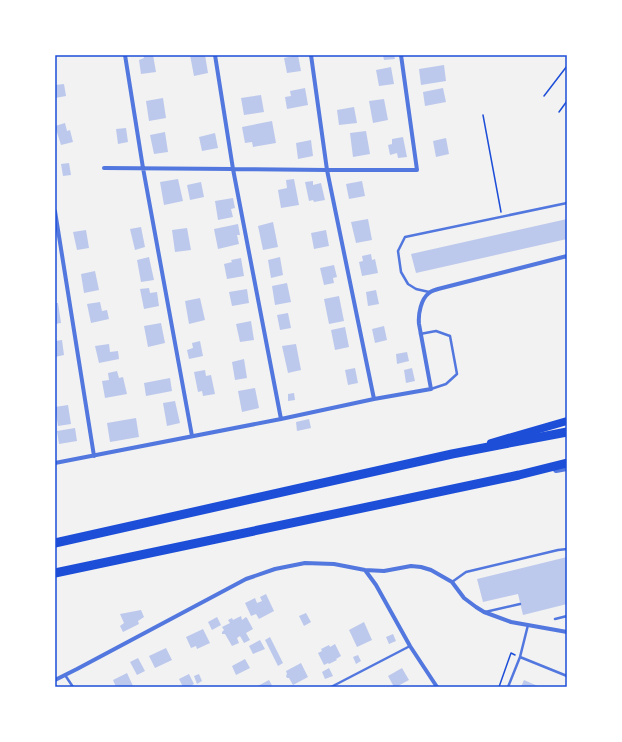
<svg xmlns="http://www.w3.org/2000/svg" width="622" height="742" viewBox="0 0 622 742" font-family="Raleway,sans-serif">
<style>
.building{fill:#bdc9ec}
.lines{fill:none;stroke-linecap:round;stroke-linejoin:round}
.path{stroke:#1d4ed8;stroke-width:1.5}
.service{stroke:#5277de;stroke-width:2.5}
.minor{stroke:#5277de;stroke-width:4}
.tertiary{stroke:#5277de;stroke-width:6}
.trunk{stroke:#1d4ed8;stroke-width:8}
.motorway{stroke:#1d4ed8;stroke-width:9}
.neatline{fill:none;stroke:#1d4ed8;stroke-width:1.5}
</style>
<rect width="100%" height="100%" fill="#f2f2f2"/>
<path class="building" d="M143 55H153L156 72 141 74 139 60 144 58Z
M190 55H205L208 73 194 76Z
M298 55 301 71 287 73 284 58Z
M383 55H394L395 59 384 60Z
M444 65 446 81 421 85 419 69Z
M391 67 394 84 379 86 376 70Z
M64 84 66 96 55 98V85Z
M305 88 308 105 287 109 285 97 291 96 290 91Z
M443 88 446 102 425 106 423 92Z
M261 95 264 112 244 115 241 98Z
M163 98 166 118 149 121 146 101Z
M384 99 388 120 373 123 369 101Z
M354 107 357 123 339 125 337 110Z
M272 121 276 143 253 147 252 142 245 143 242 127Z
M65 123 67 131 70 130 73 142 61 145 55 126Z
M126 128 128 142 118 144 116 129Z
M366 131 370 154 353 157 350 133Z
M165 132 168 152 154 154 150 135Z
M215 133 218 148 202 151 199 137Z
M403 137 407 157 398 158 397 153 390 155 388 145 392 144V139Z
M446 138 449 154 436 157 433 141Z
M311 140 313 156 298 159 296 143Z
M69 163 71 175 63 176 61 164Z
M178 179 183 201 164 205 160 182Z
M294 179 299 205 281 208 278 190 287 188 286 180Z
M313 181V185L321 183 325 200 314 202 313 200 309 201 305 182Z
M362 181 365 196 349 199 346 184Z
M201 182 204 197 190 200 187 185Z
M233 198 235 208 231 209 233 217 218 220 215 201Z
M368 219 372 240 356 243 351 222Z
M567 219V239L416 273 411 254Z
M273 222 278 247 263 250 258 226Z
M238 224 240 235H237L239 244 218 249 214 229Z
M141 227 145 247 135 250 130 229Z
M187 228 191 250 175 252 172 230Z
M86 230 89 248 77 250 73 232Z
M326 230 329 246 314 249 311 233Z
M371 254 372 260 375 259 378 273 362 276 359 262 363 261 362 256Z
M149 257 154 280 141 282 137 260Z
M280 257 283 275 271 278 268 260Z
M241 258 244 276 227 279 224 264 232 262 231 260Z
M334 265 337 277 333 278 334 283 324 285 320 268Z
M95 271 99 290 84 293 81 274Z
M287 283 291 302 275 305 272 286Z
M149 288 150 293 157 292 159 306 144 309 140 289Z
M247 289 249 303 232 306 229 292Z
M376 290 379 304 368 306 366 292Z
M339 296 344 321 329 324 324 299Z
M200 298 205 320 189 324 185 301Z
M100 302 102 311 107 310 109 319 91 323 87 304Z
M55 303H58L61 323 55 324Z
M288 313 291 328 280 330 277 315Z
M251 321 254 340 240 342 236 324Z
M161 323 165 343 148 347 144 326Z
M384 326 387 340 375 343 372 329Z
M345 327 349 347 335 350 331 330Z
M62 340 64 355 55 357V341Z
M200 341 203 356 189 359 187 350 193 348 192 343Z
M109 344 110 352 118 351 119 359 99 363 95 346Z
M296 344 301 370 288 373 282 346Z
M407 352 409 361 397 364 396 354Z
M244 359 247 378 235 380 232 362Z
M355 368 358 383 348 385 345 370Z
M412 368 415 381 406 383 404 370Z
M205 370 206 376 211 375 215 394 203 396 202 391 198 392 194 372Z
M117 371 119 378 123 377 127 394 105 398 102 381 109 380 108 373Z
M170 378 172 391 146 396 144 383Z
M255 388 259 408 242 412 238 391Z
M294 393 295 400 288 401V394Z
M175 401 180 423 167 426 163 403Z
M68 405 71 424 58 426 55 407Z
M136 418 139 437 110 442 107 423Z
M309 419 311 428 297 431 296 422Z
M75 428 77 441 59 444 57 431Z
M567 557V604L523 615 518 594 483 602 477 579Z
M266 594 274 611 259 619 256 614 251 616 245 603 255 598 257 603 262 601 260 597Z
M141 610 144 617 138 621 139 624 123 632 120 626 124 623 120 614Z
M306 613 311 622 304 626 299 616Z
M241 616 242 620 246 617 247 618 253 629 246 633 250 640 244 643 240 636 237 638 239 643 232 646 225 634H222V632L224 630 222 627 230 623 228 620 232 618 233 620Z
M217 617 221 625 212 630 208 622Z
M364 622 372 640 357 647 349 630Z
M203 629 210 643 197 649 196 646 191 648 186 637Z
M393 634 396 641 389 644 386 637Z
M270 637 283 663 278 666 265 640Z
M260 640 265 649 253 654 249 646Z
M335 644 341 656 336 659 337 660 329 664 328 663 324 665 318 653 322 651 321 649 329 645 330 647Z
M166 648 172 660 155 668 149 656Z
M358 655 361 661 356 664 353 657Z
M138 658 145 671 137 675 130 662Z
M245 659 250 668 236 675 232 666Z
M301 663 308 677 293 685 289 678H287L286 676 287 674 286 671Z
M329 668 333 676 325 679 322 672Z
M402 668 409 680 396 687H394L388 676Z
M127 673 133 686 130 687H116L113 680Z
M189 674 194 684 188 687H183L179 679Z
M199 674 202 681 197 684 194 676Z
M269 680 273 687H256Z
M524 680 540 687H521Z"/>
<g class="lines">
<path class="path" d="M544 96 567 66
M559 112 567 101
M483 115 501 212
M499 687 511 653 515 655"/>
<path class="service" d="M429 292 416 289 408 284 401 272 398 251 405 237 567 203
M420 334 436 331 450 336 457 374 446 384 431 389
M452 582 466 572 558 550 567 549
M485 612 520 604
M555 619 567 616
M520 657 528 625
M65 675 73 687
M331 687 410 646
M508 687 520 657 567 676"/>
<path class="minor" d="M125 55 143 168 192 436
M215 55 233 169 281 419
M311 55 327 170 374 399
M104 168 233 169 327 170H417L401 55
M55 211 94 456
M55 463 281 419 374 399 431 389 419 324C418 314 421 299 429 293 431 291 435 290 438 289L567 256
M365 570 376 585 410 646 437 687
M55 680 77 669 246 579 275 569 305 563 334 564 365 570 384 571 411 566 421 567 431 570 452 582 464 598 476 607 484 612 511 622 567 632"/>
<path class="tertiary" d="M556 470 567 468"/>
<path class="trunk" d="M491 443 567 421"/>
<path class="motorway" d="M55 543 452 454 567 432
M55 573 519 475 567 463"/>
</g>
<rect width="622" height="742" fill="none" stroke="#ffffff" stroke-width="112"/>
<rect x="56" y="56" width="510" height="630" class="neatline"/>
</svg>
